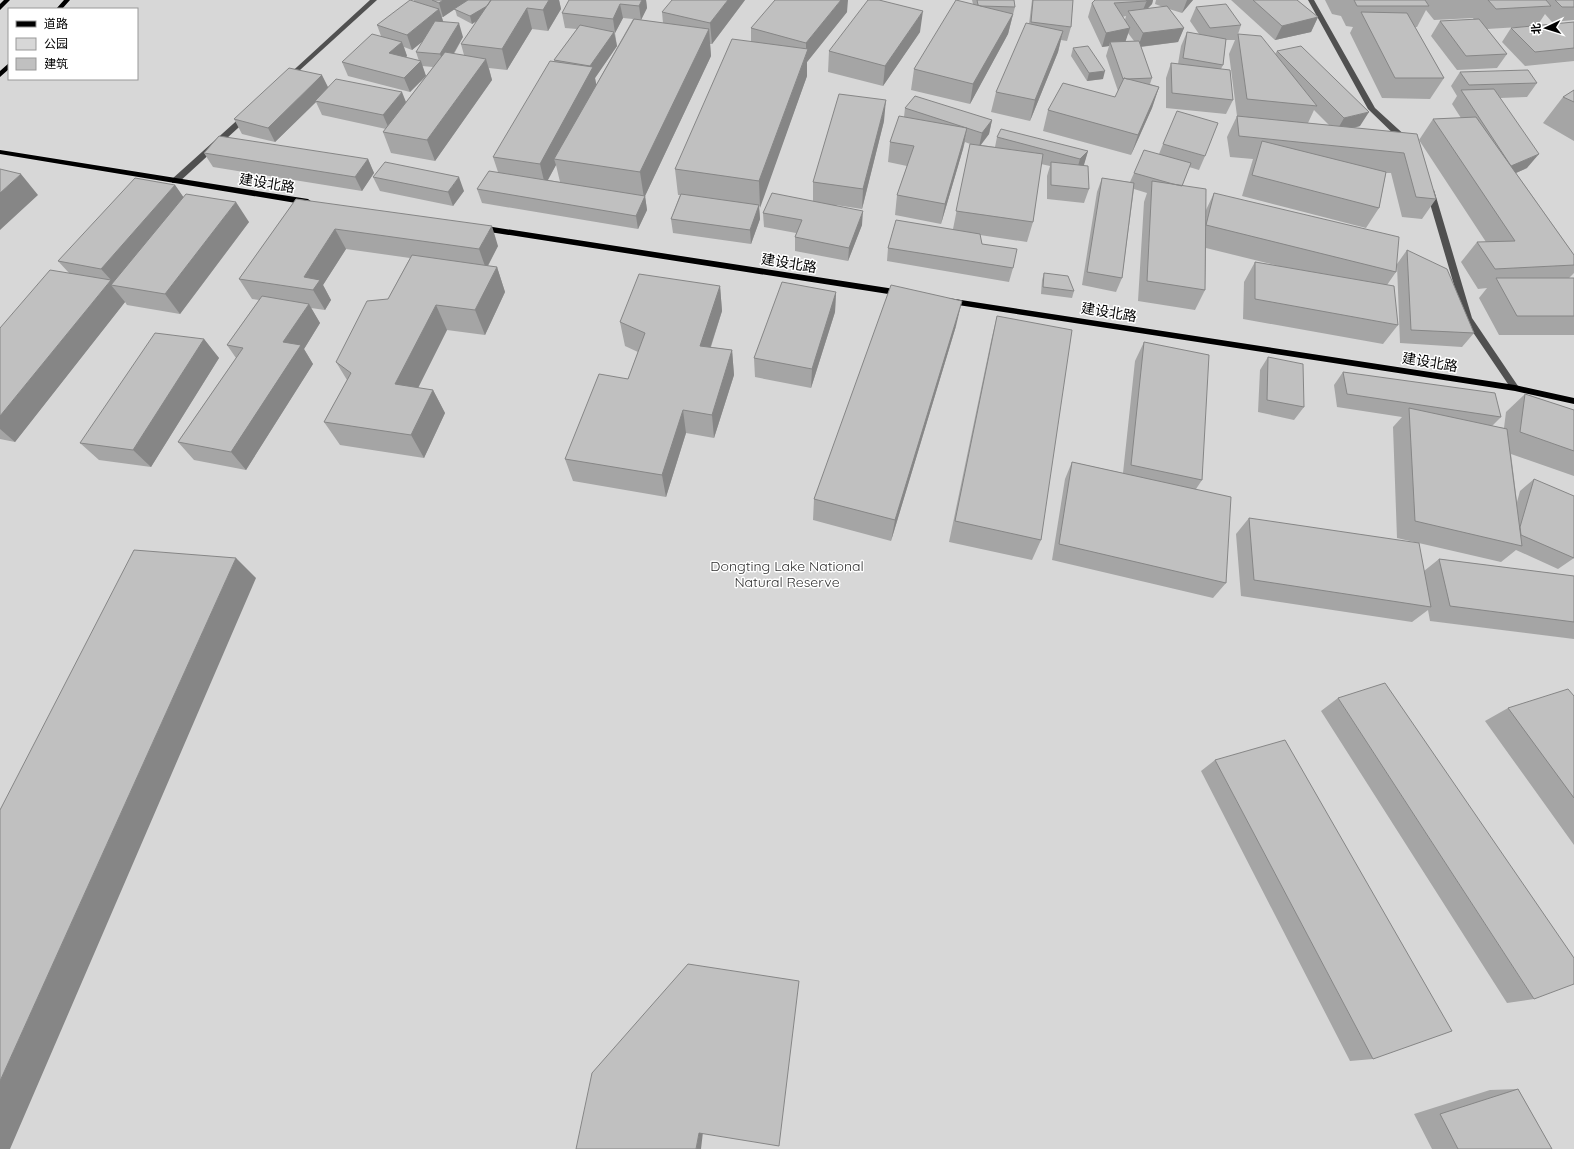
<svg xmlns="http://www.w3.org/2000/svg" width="1574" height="1149" viewBox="0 0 1574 1149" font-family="Quicksand,'Noto Sans SC',sans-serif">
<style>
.green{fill:#d7d7d7;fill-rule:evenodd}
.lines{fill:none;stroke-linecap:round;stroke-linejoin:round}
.major-casing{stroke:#dbdbdb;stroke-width:2}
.minor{fill:#505050;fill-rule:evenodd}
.major{fill:#000;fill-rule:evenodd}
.wall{fill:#a5a5a5;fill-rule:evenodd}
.shaded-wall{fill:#868686}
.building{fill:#c0c0c0;stroke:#868686}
.labels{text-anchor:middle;stroke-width:3;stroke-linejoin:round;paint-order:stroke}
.street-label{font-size:14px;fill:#000;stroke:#fff}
.park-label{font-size:14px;fill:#2e2e2e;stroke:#fff}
</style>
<rect width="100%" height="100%" fill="#fff"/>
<path class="green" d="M0 0H1574V1149H0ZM9 9H137V79H9Z"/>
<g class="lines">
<defs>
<path id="major" d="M4 0H10L0 10V4Z
M64 0H70L62 9H56Z
M9 63V69L0 77V71Z
M0 150 308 199 312 202 308 205 0 154Z
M480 225 901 290 905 293 901 296 477 230 476 228Z
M948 298 1515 385 1574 398V404L1515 391 945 303 944 301 945 299Z"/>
</defs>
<use href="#major" class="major-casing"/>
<path class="minor" d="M370 0H377L289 80H285V78Z
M1308 0H1314L1375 108 1409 139V143H1403L1368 109Z
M243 115H249L250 117 178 183H172V179Z
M1427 188H1430L1434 190 1472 318 1518 386 1519 388 1518 390H1512L1464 319 1426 190Z"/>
<use href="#major" class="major"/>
</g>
<path class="wall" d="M414 0H559L561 9 548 31 532 29 507 70 489 68 492 80 435 161 391 153 383 132 386 129 322 115 316 102 275 142 242 134 234 119 328 88 406 102 433 67 422 66 426 76 410 92 348 76 342 62 381 36 377 25 414 1ZM455 9 457 16 472 24 477 21 461 44 464 55 454 54 463 37 443 22 442 17H443ZM423 41 416 52 419 61 405 58 407 56 404 47 412 50Z
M646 0 647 8 641 20 663 23 662 12 745 0 712 44H710L711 56 645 196 647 210 638 229 482 203 477 189 498 172 493 157 555 62 554 60 577 29 565 28 562 13ZM623 18 633 19 596 85 595 78 617 46 615 33ZM556 165 560 182 548 180Z
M972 0H1014L1015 7 1008 34 970 104 911 90 914 69 973 4Z
M1032 0H1073L1071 27 1067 41 1061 40 1058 52 1030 121 991 112 996 92 1029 24Z
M1153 0 1152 4 1147 9 1163 7 1155 4 1156 0H1193L1182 13 1169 9 1184 28 1178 42 1141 47 1152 78 1150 84 1159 87 1152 108 1131 155 1043 131 1048 110 1115 97 1118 91 1106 56 1109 46 1102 47 1088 17 1092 3ZM1126 16 1125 20 1122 17ZM1128 33 1134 41H1125Z
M1231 0H1297L1318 17 1311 32 1275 40Z
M1325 0H1574V20L1552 22 1545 14 1537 26 1574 22V61L1525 66 1502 42 1511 28 1519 27 1487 29 1507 54 1497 68 1457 70 1431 36 1440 21 1474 20 1473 18 1434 20 1426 10 1417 27H1415L1444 78 1430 99 1382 98 1350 33 1353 27 1346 26 1341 16 1332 14Z
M1196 7 1241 25 1238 34 1275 54 1277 51 1360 126 1354 128 1417 134 1436 199 1422 219 1402 217 1391 173H1386L1379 208 1366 228 1242 196 1253 159 1230 157 1227 137 1237 116 1229 54 1235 40H1226L1223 65 1221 69 1233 100 1226 114 1166 108V78L1171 63 1178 64 1181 46 1187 32 1199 34 1190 21ZM1314 110 1329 125 1308 123Z
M847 12 807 62V76L759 208 760 219 751 244 673 233 671 219 680 195H678L675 169 751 42V28Z
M920 32 883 86 828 72 829 51Z
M1073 48 1103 79 1087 81 1071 56Z
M1460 72 1537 83 1527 97 1500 98 1527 168 1516 173 1574 255V273L1569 278H1574V335H1499L1479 298 1487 288 1478 289 1461 262 1477 242H1486L1419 140 1433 119 1461 118 1452 104 1457 96 1451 86Z
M1574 90V141L1543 123 1563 97Z
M905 108 992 120 989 134 981 145 995 147 997 137 1088 151 1083 166 1089 189 1084 203 1047 199V176L1050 166 1041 164 1033 222 1027 242 980 235 982 244 1013 268 1009 282 887 261 888 248 953 229 970 144 965 142 963 149 941 224 895 215 897 195 907 166 888 162 890 142 904 117Z
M884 121 862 209 836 205 862 225 848 261 795 251V237L796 233 764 227 763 213 813 201V182Z
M1163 144 1205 156 1199 170 1189 167 1182 186 1206 210 1214 193 1397 264 1407 250 1474 333 1462 347 1400 343 1397 265 1396 272 1387 285 1398 325 1383 344 1243 319 1244 282 1255 262 1279 266 1206 248 1205 290 1195 310 1138 301 1144 202 1147 193 1134 189 1122 278 1116 292 1082 285 1097 192 1102 178 1130 182 1134 173 1159 154Z
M204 153 368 159 374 173 362 191 213 167Z
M373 177 464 191 453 206 380 191Z
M175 185 183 197 249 222 180 314 127 305 125 302 15 442 0 439V328L69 273 58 261Z
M296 199 498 246 488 266 497 267 505 292 485 335 447 330 418 388 433 390 445 413 424 458 340 445 324 422 347 380 336 362 388 299 410 258 346 249 323 285 331 300 325 310 311 308 320 323 304 349 313 364 246 470 194 460 178 442 236 358 227 345 259 300 252 299 239 279Z
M1044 273 1074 291 1072 298 1041 294 1042 280Z
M720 286 722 311 711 347 732 350 734 375 714 438 686 433 666 497 573 481 565 459 628 379 638 352 625 346 620 322Z
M836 292 835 312 811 388 755 377 754 358Z
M997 316 1041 540 1032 560 949 542 991 341Z
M956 326 891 541 813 520 814 499Z
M204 339 219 358 151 467 99 460 80 443Z
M1144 342 1202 480 1196 489 1226 583 1213 598 1052 560 1065 479 1072 462 1123 473 1135 361Z
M1268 357 1304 407 1294 420 1258 412 1260 370Z
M1343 372 1501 417 1492 426 1504 428 1506 412 1525 394 1574 410V476L1511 454 1517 502 1520 491 1534 479 1574 558 1558 569 1516 550 1501 562 1397 538 1393 427 1402 417 1337 407 1334 385Z
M1249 518 1424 571 1439 559 1574 576V639L1430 621 1428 610 1412 622 1241 596 1236 534Z
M1574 696V845L1485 721 1508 708Z
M1338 698 1534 999 1507 1003 1321 711Z
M1215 760 1373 1059 1350 1061 1201 771Z
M1518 1089 1552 1149H1432L1414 1114 1490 1090Z"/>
<path class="shaded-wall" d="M443 0H468L443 17 439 3Z
M496 0 501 5 472 24 470 16Z
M549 0H559L561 9 548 31 543 10Z
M642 0H646L647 8 641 20 639 6Z
M728 0H745L712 44 710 23Z
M841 0H848L847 12 807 62V76L760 208 759 181 806 55V43Z
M1147 0H1153L1152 4 1141 15Z
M1187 0H1193L1182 13Z
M620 4 623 18 615 33 613 19Z
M527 8 532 29 507 70 502 49Z
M439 9 444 24 412 50 407 35Z
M923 11 920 32 883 86 885 66Z
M1013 14 1008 34 970 104 973 84Z
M1318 17 1311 32 1275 40 1282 26Z
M459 23 463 37 445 68 440 54Z
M1130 28 1125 43 1110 42 1109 46 1102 47 1106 33Z
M1184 28 1178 42 1138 47 1143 33Z
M709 29 711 56 645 196 647 210 638 229 636 216 644 198 640 172Z
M1063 31 1058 52 1030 121 1035 100Z
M614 32 617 46 595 78 597 88 554 159 556 165 545 185 540 164 590 66Z
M402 42 407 56 395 68 389 53Z
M486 59 492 80 435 161 427 140Z
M421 61 426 76 410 92 404 78Z
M1105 71 1103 79 1087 81 1089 73Z
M322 75 329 89 315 101 316 102 275 142 268 128Z
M1159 87 1152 108 1131 155 1138 135Z
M402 92 408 107 389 129 383 115Z
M886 100 884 121 862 209 863 189Z
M1369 112 1360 126 1336 132 1344 118Z
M992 120 989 134 979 147 982 133Z
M967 128 963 149 941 224 945 204Z
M1088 151 1084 165 1076 173 1080 159Z
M1539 154 1527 168 1500 180 1511 166Z
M368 159 374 173 362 191 355 177Z
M21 174 38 195 0 230V193Z
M459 177 464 191 453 206 448 192Z
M175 185 189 205 111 285 125 302 15 442 0 429V416L111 280 101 269Z
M236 202 249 222 180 314 165 294Z
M759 205 760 219 751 244 750 230Z
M863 211 862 225 848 261 849 248Z
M492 226 498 246 486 269 479 249Z
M335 229 346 249 323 285 331 300 325 310 313 290 304 277Z
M497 267 505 292 485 335 475 310Z
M720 286 722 311 703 370 700 346Z
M836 292 835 312 811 388 812 369Z
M962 301 956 326 891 541 895 520Z
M309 304 320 323 304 349 313 364 246 470 231 452 283 342Z
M436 305 447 330 408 408 395 384Z
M204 339 219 358 151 467 133 450Z
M732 350 734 375 714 438 712 415Z
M433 390 445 413 424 458 411 435Z
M683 410 686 433 666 497 662 475Z
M236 558 256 578 10 1149H0V1081Z
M703 1132 701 1149H696L699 1133Z"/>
<path class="building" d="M410 0 439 9 407 35 377 25Z
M432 0H443L439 3Z
M468 0H491L487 6 470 16 454 9Z
M491 0H549L543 10 527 8 502 49 461 44Z
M569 0H642L639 6 620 4 613 19 562 13Z
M672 0H728L710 23 662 12Z
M775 0H841L806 43 751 28Z
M868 0H879L923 11 885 66 829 51Z
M956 0 1013 14 973 84 914 69Z
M977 0H1014L1015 7 981 6 978 5Z
M1033 0H1073L1071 27 1031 22Z
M1095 0H1147L1146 1 1114 3 1130 28 1106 33 1092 3Z
M1253 0H1297L1318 17 1282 26Z
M1354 0H1425L1429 6H1357Z
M1488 0H1546L1551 6 1496 9Z
M1555 0H1574V7H1562Z
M1226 4 1241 25 1210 28 1196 7Z
M1167 6 1184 28 1143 33 1128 11Z
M1361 12 1407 13 1444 78H1395Z
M634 19 709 29 640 172 554 159Z
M1479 19 1507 54 1466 56 1440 21Z
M435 21 459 23 440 54 416 52Z
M1574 22V48L1535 52 1511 28Z
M1026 23 1063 31 1035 100 996 92Z
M580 25 614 32 590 66 554 60Z
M1187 32 1226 39 1223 65 1183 58Z
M372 34 402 42 389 53 421 61 404 78 342 62Z
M1238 34 1261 36 1317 106 1247 99Z
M732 39 808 49 759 181 675 169Z
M1139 41 1152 78 1127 79 1124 78 1123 79 1110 42Z
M1088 46 1105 71 1089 73 1073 48Z
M1301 46 1369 112 1344 118 1277 51Z
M445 52 486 59 427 140 383 132Z
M550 61 593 67 540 164 493 157Z
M1171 63 1230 70 1233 100 1172 93Z
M289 68 322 75 268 128 234 119Z
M1528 70 1537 83 1469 85 1460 72Z
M1124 78 1159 87 1138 135 1048 110 1063 83 1115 97Z
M336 79 402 92 383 115 315 101Z
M1494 89 1539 154 1511 166 1461 90Z
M1574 90V102L1563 97Z
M839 94 886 100 863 189 813 182Z
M915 96 992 120 982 133 905 108Z
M1177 111 1218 123 1205 156 1163 144Z
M899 116 967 128 945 204 897 195 914 146 890 142Z
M1237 116 1417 134 1436 199 1416 197 1404 153 1239 136Z
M1476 117 1574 255V265L1495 269 1477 242 1515 241 1433 119Z
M1001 129 1088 151 1080 159 997 137Z
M219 136 368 159 355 177 204 153Z
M1262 141 1386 172 1379 208 1252 175Z
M970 144 1043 154 1033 222 956 211Z
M1144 150 1191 163 1182 186 1173 184 1134 173Z
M385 162 459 177 448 192 373 177Z
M1051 162 1088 166 1089 189 1051 185Z
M0 169 21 174 0 193Z
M489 171 645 196 636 216 477 189Z
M135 178 175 185 101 269 58 261Z
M1102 178 1134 183 1122 278 1087 272Z
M1152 181 1206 189 1205 290 1147 281Z
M772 193 863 211 849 248 795 237 802 220 763 213Z
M1214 193 1399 237 1396 272 1206 225Z
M186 194 236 202 165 294 111 285Z
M681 194 759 205 750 230 671 219Z
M296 199 492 226 479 249 335 229 304 277 320 280 313 290 239 279Z
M896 220 980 234 982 244 1017 249 1013 268 888 248Z
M1407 250 1447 269 1474 333 1411 330Z
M412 255 497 267 475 310 436 305 395 384 433 390 411 435 324 422 351 373 336 362 367 301 388 299Z
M1255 262 1394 286 1398 325 1255 299Z
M50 270 111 280 0 416V328Z
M1044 273 1068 276 1074 291 1043 287Z
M639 274 720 286 700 346 732 350 712 415 683 410 662 475 565 459 599 374 628 379 645 333 620 322Z
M1496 278H1574V316H1517Z
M782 282 836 292 812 369 754 358Z
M891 285 962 301 895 520 814 499Z
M262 296 309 304 283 342 301 345 231 452 178 442 243 348 227 345Z
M997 316 1072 330 1041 540 955 521Z
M155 333 204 339 133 450 80 443Z
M1144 342 1209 355 1202 480 1131 465Z
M1268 357 1303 364 1304 407 1267 400Z
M1343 372 1495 393 1501 417 1347 394Z
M1525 394 1574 410V451L1520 432Z
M1409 408 1507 429 1522 546 1415 521Z
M1072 462 1231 497 1226 583 1059 544Z
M1534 479 1574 496V558L1521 535 1520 527Z
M1249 518 1419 543 1431 607 1254 580Z
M134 550 236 558 0 1081V810Z
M1439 559 1574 576V622L1450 606Z
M1385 683 1574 958V984L1534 999 1338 698Z
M1568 689 1574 696V798L1508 708Z
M1285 740 1452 1031 1373 1059 1215 760Z
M688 964 799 981 779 1146 699 1133 696 1149H576L592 1073Z
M1518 1089 1552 1149H1458L1440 1114Z"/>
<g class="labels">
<g class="street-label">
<text transform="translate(267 183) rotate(9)" y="5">建设北路</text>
<text transform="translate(789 263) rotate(9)" y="5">建设北路</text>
<text transform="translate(1109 312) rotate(9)" y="5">建设北路</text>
<text transform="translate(1430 362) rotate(9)" y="5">建设北路</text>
</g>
<g class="park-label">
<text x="787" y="571">Dongting Lake National<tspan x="787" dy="16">Natural Reserve</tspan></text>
</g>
</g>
<rect x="8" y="8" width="130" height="72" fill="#ffffff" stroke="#999999"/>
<rect x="16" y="21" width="20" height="6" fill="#000000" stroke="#999999"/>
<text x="44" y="28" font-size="12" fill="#000000">道路</text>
<rect x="16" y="38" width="20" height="12" fill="#d7d7d7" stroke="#999999"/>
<text x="44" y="48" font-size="12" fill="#000000">公园</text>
<rect x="16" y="58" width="20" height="12" fill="#c0c0c0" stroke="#999999"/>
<text x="44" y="68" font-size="12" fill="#000000">建筑</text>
<g transform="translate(1546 28) rotate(266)" stroke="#ffffff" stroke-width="3" paint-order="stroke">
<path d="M0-3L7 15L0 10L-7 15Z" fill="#000000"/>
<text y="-6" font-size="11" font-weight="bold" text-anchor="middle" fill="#000000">北</text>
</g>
</svg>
